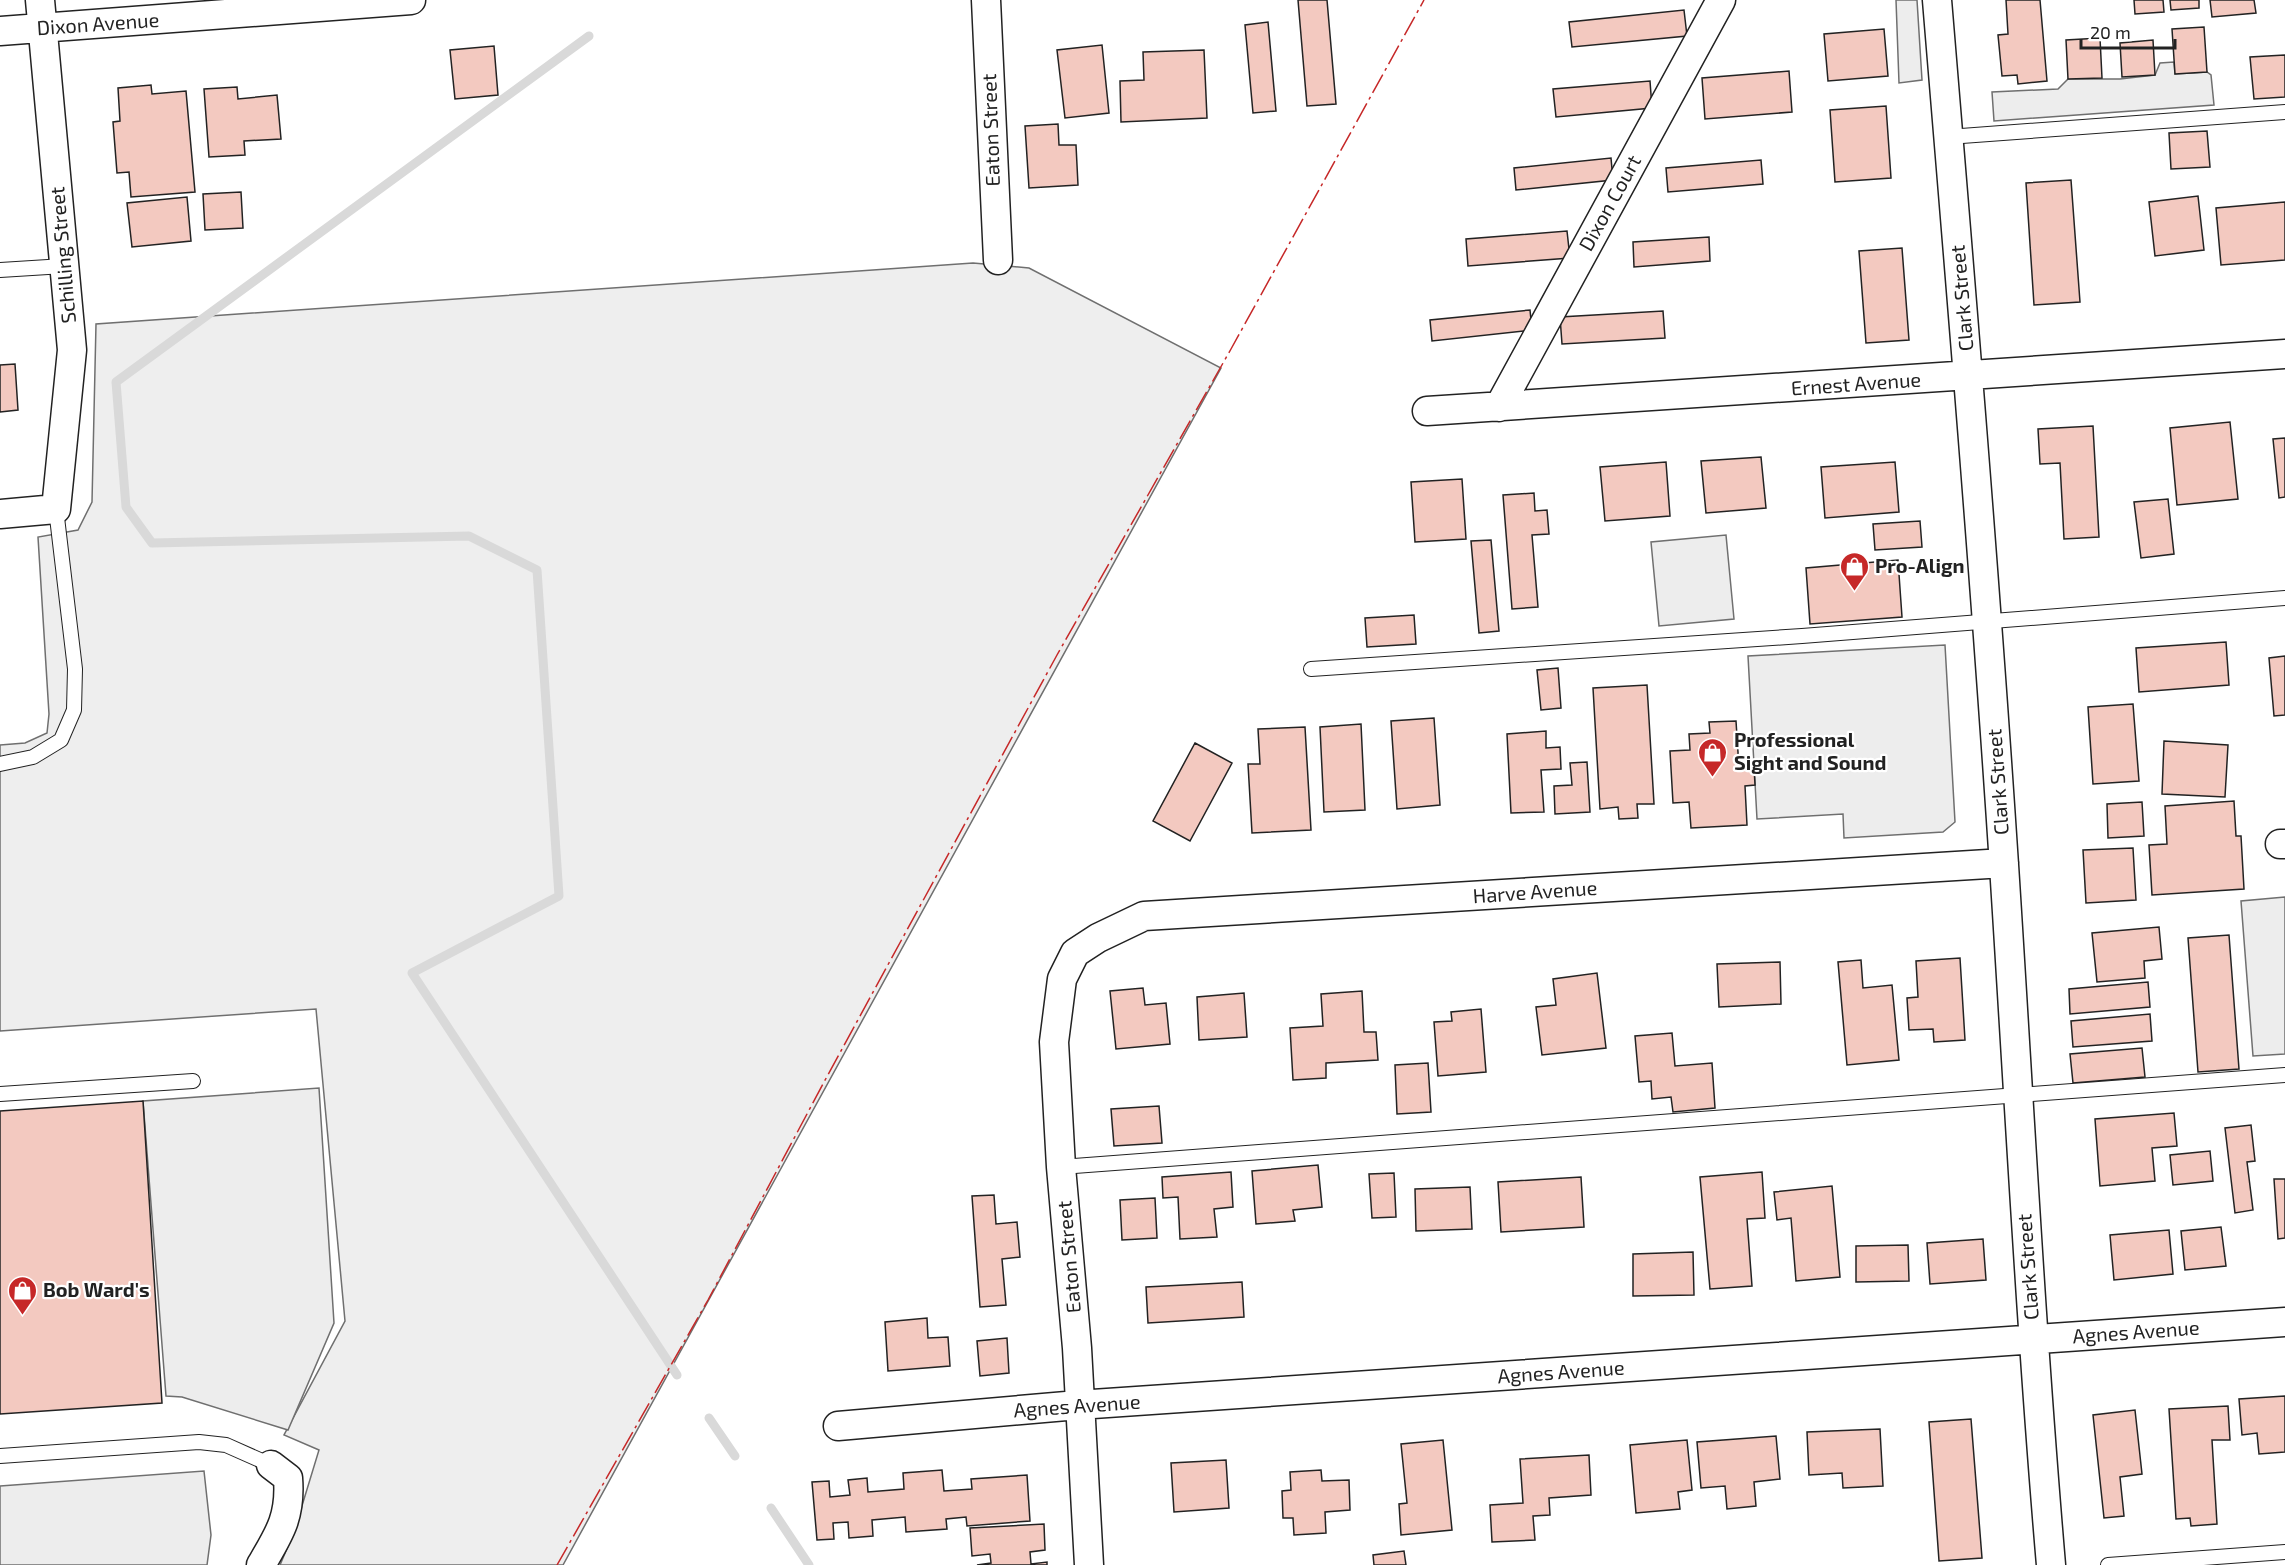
<svg xmlns="http://www.w3.org/2000/svg" width="2285" height="1565" viewBox="0 0 2285 1565" font-family="'Exo 2',sans-serif">
<style>
.green{fill:#eee;stroke:#6f6f6f;stroke-width:1.5}
.parking{fill:#ededed;stroke:#6f6f6f;stroke-width:1.5}
.lines{fill:none;stroke-linecap:round;stroke-linejoin:round}
.stream{stroke:#d9d9d9;stroke-width:9}
.building{fill:#f3c9c0;stroke:#222;stroke-width:1.5}
.lane-casing{stroke:#222;stroke-width:16}
.street-casing{stroke:#222;stroke-width:31}
.lane{stroke:#fff;stroke-width:14}
.street{stroke:#fff;stroke-width:28}
.power{stroke:#c62828;stroke-width:1.5;stroke-dasharray:21 4.5 3 4.5;stroke-linecap:butt}
.labels{text-anchor:middle;stroke-width:4.5;stroke-linejoin:round;paint-order:stroke}
.street-label{font-size:20px;fill:#222;stroke:#fff}
.poi-label{font-size:20px;font-weight:bold;fill:#222;stroke:#fff;text-anchor:start}
</style>
<rect width="100%" height="100%" fill="#fff"/>
<path class="green" d="M973 263 1029 268 1221 368 563 1565H280L294 1532 319 1450 284 1435 345 1321 316 1009 0 1031V745L25 743 47 733 49 714 38 537 78 530 92 502 96 324Z"/>
<path class="parking" d="M1896 0H1917L1922 80 1899 83Z
M2174 62 2175 74 2207 72 2211 75 2214 105 1994 121 1992 92 2058 89 2068 79H2120L2155 75 2160 63Z
M1726 535 1734 619 1659 626 1651 542Z
M1945 645 1955 822 1943 832 1844 838 1843 814 1757 819 1748 656Z
M2285 897V1054L2253 1056 2241 901Z
M319 1088 334 1323 288 1430 182 1397 166 1396 143 1101Z
M204 1471 211 1535 207 1565H0V1486Z"/>
<g class="lines">
<path class="stream" d="M589 36 116 382 126 507 152 543 469 536 537 570 559 896 412 973 677 1375
M709 1418 735 1456
M771 1508 809 1565"/>
</g>
<path class="building" d="M1298 0H1327L1336 104 1307 106Z
M2006 0H2040L2047 81 2018 84 2017 75 2002 76 1998 35 2008 34Z
M2134 0H2163L2164 12 2135 14Z
M2170 0H2199V8L2171 10Z
M2210 0H2254L2256 13 2212 17Z
M1684 10 1687 36 1572 47 1569 22Z
M1268 22 1276 111 1253 113 1245 25Z
M2204 27 2207 72 2175 74 2172 29Z
M1884 29 1888 76 1828 81 1824 34Z
M2100 38 2102 78 2068 79 2066 40Z
M2153 40 2155 75 2122 77 2120 43Z
M1102 45 1109 113 1065 118 1057 50Z
M494 46 498 95 455 99 450 50Z
M1204 50 1207 118 1121 122 1120 81 1144 80 1143 52Z
M2285 55V97L2254 99 2250 57Z
M1789 71 1792 112 1705 119 1702 78Z
M1650 81 1652 108 1556 117 1553 89Z
M151 85 152 94 186 91 195 192 131 197 129 172 117 173 113 122 120 121 118 88Z
M237 87 238 99 277 95 281 139 244 141 245 155 209 157 204 89Z
M1886 106 1891 178 1835 182 1830 110Z
M1058 124 1059 145H1076L1078 185 1029 188 1025 126Z
M2207 131 2210 167 2171 169 2169 133Z
M1611 158 1613 180 1516 190 1514 168Z
M1761 160 1763 184 1668 192 1666 168Z
M2071 180 2080 302 2034 305 2026 183Z
M241 192 243 228 205 230 203 194Z
M2198 196 2204 250 2155 256 2149 202Z
M187 197 191 241 132 247 127 203Z
M2285 202V260L2221 265 2216 208Z
M1567 231 1570 258 1468 266 1466 239Z
M1709 237 1710 261 1634 267 1633 242Z
M1902 248 1909 340 1866 343 1859 251Z
M1530 310 1532 330 1432 341 1430 320Z
M1663 311 1665 338 1562 344 1560 317Z
M15 364 18 410 0 412V365Z
M2230 422 2238 499 2177 505 2170 428Z
M2093 426 2099 537 2064 539 2060 463 2040 464 2038 429Z
M2285 438V497L2279 498 2273 439Z
M1761 457 1766 508 1706 513 1701 461Z
M1666 462 1670 516 1605 521 1600 467Z
M1895 462 1899 512 1825 518 1821 467Z
M1462 479 1466 539 1415 542 1411 482Z
M1534 493 1535 511 1547 510 1549 534 1532 535 1538 607 1512 609 1503 495Z
M2168 499 2174 554 2141 558 2134 502Z
M1920 521 1922 547 1875 550 1873 524Z
M1491 540 1499 631 1479 633 1471 541Z
M1898 560 1902 617 1810 624 1806 568Z
M1414 615 1416 644 1367 647 1365 618Z
M2226 642 2229 685 2139 692 2136 648Z
M2285 656V715L2274 716 2269 658Z
M1558 668 1561 708 1541 710 1537 670Z
M1647 685 1654 804H1637L1638 818 1619 819 1618 807 1600 809 1593 688Z
M2133 704 2139 781 2093 784 2088 707Z
M1434 718 1440 805 1397 809 1391 721Z
M1736 721 1739 768 1754 767 1755 785 1745 786 1747 825 1691 828 1689 802 1673 803 1670 751 1690 750 1689 734 1710 733 1709 722Z
M1361 724 1365 810 1324 812 1320 727Z
M1305 727 1311 830 1252 833 1248 764H1260L1258 729Z
M1546 731V748L1560 747 1561 769 1541 770 1544 812 1511 813 1507 734Z
M2164 741 2228 745 2225 797 2162 794Z
M1195 743 1232 763 1190 841 1153 821Z
M1587 762 1590 812 1555 814 1554 786 1572 785 1570 763Z
M2234 801 2236 836H2241L2244 889 2152 895 2149 845 2167 844 2165 806Z
M2142 802 2144 836 2108 838 2107 804Z
M2133 848 2136 900 2086 903 2083 850Z
M2159 927 2162 959 2144 961 2145 978 2097 982 2092 933Z
M2229 935 2239 1069 2198 1072 2188 938Z
M1960 958 1965 1040 1934 1042 1933 1029 1909 1030 1907 998 1918 997 1916 961Z
M1861 960 1863 988 1892 985 1899 1060 1847 1065 1838 962Z
M1780 962 1781 1004 1719 1007 1717 964Z
M1597 973 1606 1048 1542 1055 1536 1007 1556 1005 1553 979Z
M2148 982 2150 1007 2070 1014 2069 989Z
M1143 988 1145 1005 1166 1003 1170 1044 1116 1049 1110 991Z
M1362 991 1364 1032H1376L1378 1060 1326 1063V1078L1293 1080 1290 1028 1323 1026 1321 994Z
M1244 993 1247 1037 1199 1040 1197 997Z
M1481 1009 1486 1072 1438 1076 1434 1022 1452 1021 1451 1012Z
M2150 1014 2152 1041 2073 1047 2071 1021Z
M1672 1033 1675 1066 1712 1063 1715 1108 1673 1112 1671 1097 1652 1099 1651 1081 1639 1082 1635 1036Z
M2142 1048 2145 1077 2073 1083 2070 1054Z
M1428 1063 1431 1112 1397 1114 1395 1065Z
M143 1101 162 1403 0 1414V1111Z
M1159 1106 1162 1143 1114 1146 1111 1109Z
M2174 1113 2177 1146 2152 1148 2155 1181 2100 1186 2095 1119Z
M2251 1125 2255 1161 2247 1162 2253 1210 2235 1213 2225 1128Z
M2210 1151 2213 1181 2173 1185 2170 1155Z
M1318 1165 1322 1207 1293 1210 1295 1221 1256 1224 1252 1171Z
M1231 1172 1233 1207 1214 1209 1217 1237 1180 1239 1178 1197 1163 1198 1162 1177Z
M1762 1172 1765 1218 1747 1219 1752 1286 1710 1289 1700 1177Z
M1394 1173 1396 1217 1372 1218 1369 1174Z
M1581 1177 1584 1227 1501 1232 1498 1182Z
M2274 1179H2285V1238L2278 1239Z
M1832 1186 1840 1277 1796 1281 1791 1218 1777 1220 1774 1192Z
M1470 1187 1472 1229 1416 1231 1415 1189Z
M994 1195 996 1224 1017 1222 1020 1257 1002 1259 1006 1305 980 1307 972 1196Z
M1155 1198 1157 1238 1122 1240 1120 1200Z
M2221 1227 2226 1266 2185 1270 2181 1231Z
M2169 1230 2173 1274 2114 1280 2110 1235Z
M1983 1239 1986 1280 1930 1284 1927 1243Z
M1908 1245 1909 1281 1856 1282V1246Z
M1693 1252 1694 1295 1633 1296V1254Z
M1242 1282 1244 1317 1148 1323 1146 1287Z
M927 1318 928 1338 948 1337 950 1366 888 1371 885 1322Z
M1007 1338 1009 1373 980 1376 977 1341Z
M2285 1396V1452L2259 1454 2257 1433 2242 1435 2239 1399Z
M2228 1406 2230 1440H2212L2217 1524 2191 1526 2190 1518 2176 1519 2169 1409Z
M2135 1410 2142 1474 2120 1477 2124 1516 2104 1518 2093 1415Z
M1971 1419 1982 1558 1939 1561 1929 1422Z
M1880 1429 1883 1486 1843 1488 1842 1473 1809 1475 1807 1432Z
M1776 1436 1780 1479 1754 1482 1756 1506 1727 1509 1725 1486 1701 1488 1697 1442Z
M1443 1440 1452 1530 1401 1535 1399 1504 1407 1503 1401 1444Z
M1687 1440 1692 1490 1678 1492 1680 1509 1636 1513 1630 1445Z
M1589 1455 1591 1495 1549 1498 1550 1515 1533 1516 1535 1540 1492 1542 1490 1505 1523 1503 1520 1459Z
M1226 1460 1229 1508 1174 1512 1171 1463Z
M942 1470 944 1491 972 1489 971 1479 1027 1475 1030 1521 967 1526 966 1517 946 1519 947 1529 906 1532 905 1517 872 1520 873 1536 849 1538 848 1522 833 1523 834 1539 817 1540 812 1482 829 1481 830 1497 850 1495 848 1480 867 1478 868 1492 904 1489 903 1473Z
M1321 1470 1322 1481 1349 1480 1350 1510 1325 1512 1326 1533 1294 1535 1293 1518H1283L1282 1491 1291 1490 1290 1472Z
M1044 1524 1045 1550 1030 1552 1031 1564 1047 1562V1565H977L991 1563 990 1554 972 1556 970 1528Z
M1404 1551 1406 1565H1374L1373 1555Z"/>
<g class="lines">
<defs>
<path id="lane" d="M1948 137 2285 112
M0 270 64 266
M1311 669 1802 636 2285 598
M0 764 33 757 61 740 74 710 75 669 56 509
M0 1094 193 1081
M1061 1167 2285 1075
M0 1456 199 1442 226 1445 271 1465
M2108 1565 2285 1552"/>
<path id="street" d="M986 0 998 260
M1937 0C1961 288 1985 576 2004 865 2019 1098 2031 1332 2051 1565
M0 31 411 0
M1499 407 1721 0
M1427 411 2285 354
M0 514 56 509 72 350 40 0
M2280 844H2285
M838 1426 1078 1405 2285 1322
M261 1565C280 1533 291 1516 288 1478L271 1465
M1089 1565 1077 1348 1061 1167 1054 1042 1062 979 1075 953 1098 938 1144 916 2004 863"/>
</defs>
<use href="#lane" class="lane-casing"/>
<use href="#street" class="street-casing"/>
<use href="#lane" class="lane"/>
<use href="#street" class="street"/>
<path class="power" d="M557 1565 708 1300 824 1082 1057 655 1231 349 1424 0"/>
</g>
<defs>
<symbol id="shop-pin" viewBox="-11 -11 22 30"><path d="M0 17L-7.5 6A9.5 9.5 0 1 1 7.5 6Z" fill="#c62828" stroke="#fff"/><path d="M-5-2.5h2.3a2.7 3.5 0 0 1 5.4 0H5L5.5 6h-11ZM-1.5-2.5h3a1.5 2.3 0 0 0-3 0Z" fill="#fff"/></symbol>
</defs>
<g fill-rule="evenodd">
<use href="#shop-pin" x="1838" y="550" width="33" height="45"/>
<use href="#shop-pin" x="1696" y="736" width="33" height="45"/>
<use href="#shop-pin" x="6" y="1274" width="33" height="45"/>
</g>
<g class="labels">
<g class="street-label">
<text transform="translate(98 24) rotate(-4)" y="7">Dixon Avenue</text>
<text transform="translate(991 130) rotate(-92)" y="7">Eaton Street</text>
<text transform="translate(1610 203) rotate(-61)" y="7">Dixon Court</text>
<text transform="translate(63 255) rotate(-95)" y="7">Schilling Street</text>
<text transform="translate(1962 298) rotate(-95)" y="7">Clark Street</text>
<text transform="translate(1856 384) rotate(-4)" y="7">Ernest Avenue</text>
<text transform="translate(1998 782) rotate(-94)" y="7">Clark Street</text>
<text transform="translate(1535 892) rotate(-4)" y="7">Harve Avenue</text>
<text transform="translate(1069 1257) rotate(-95)" y="7">Eaton Street</text>
<text transform="translate(2028 1267) rotate(-94)" y="7">Clark Street</text>
<text transform="translate(2136 1332) rotate(-4)" y="7">Agnes Avenue</text>
<text transform="translate(1561 1372) rotate(-4)" y="7">Agnes Avenue</text>
<text transform="translate(1077 1406) rotate(-4)" y="7">Agnes Avenue</text>
</g>
<g class="poi-label">
<text x="1875" y="573">Pro-Align</text>
<text x="1734" y="747">Professional<tspan x="1734" dy="23">Sight and Sound</tspan></text>
<text x="43" y="1297">Bob Ward's</text>
</g>
</g>
<path d="M2081 39v9h94v-9" fill="none" stroke="#222222" stroke-width="3"/>
<text x="2090" y="39" font-size="18" fill="#222222" stroke="#ffffff" stroke-width="4.5" paint-order="stroke">20 m</text>
</svg>
